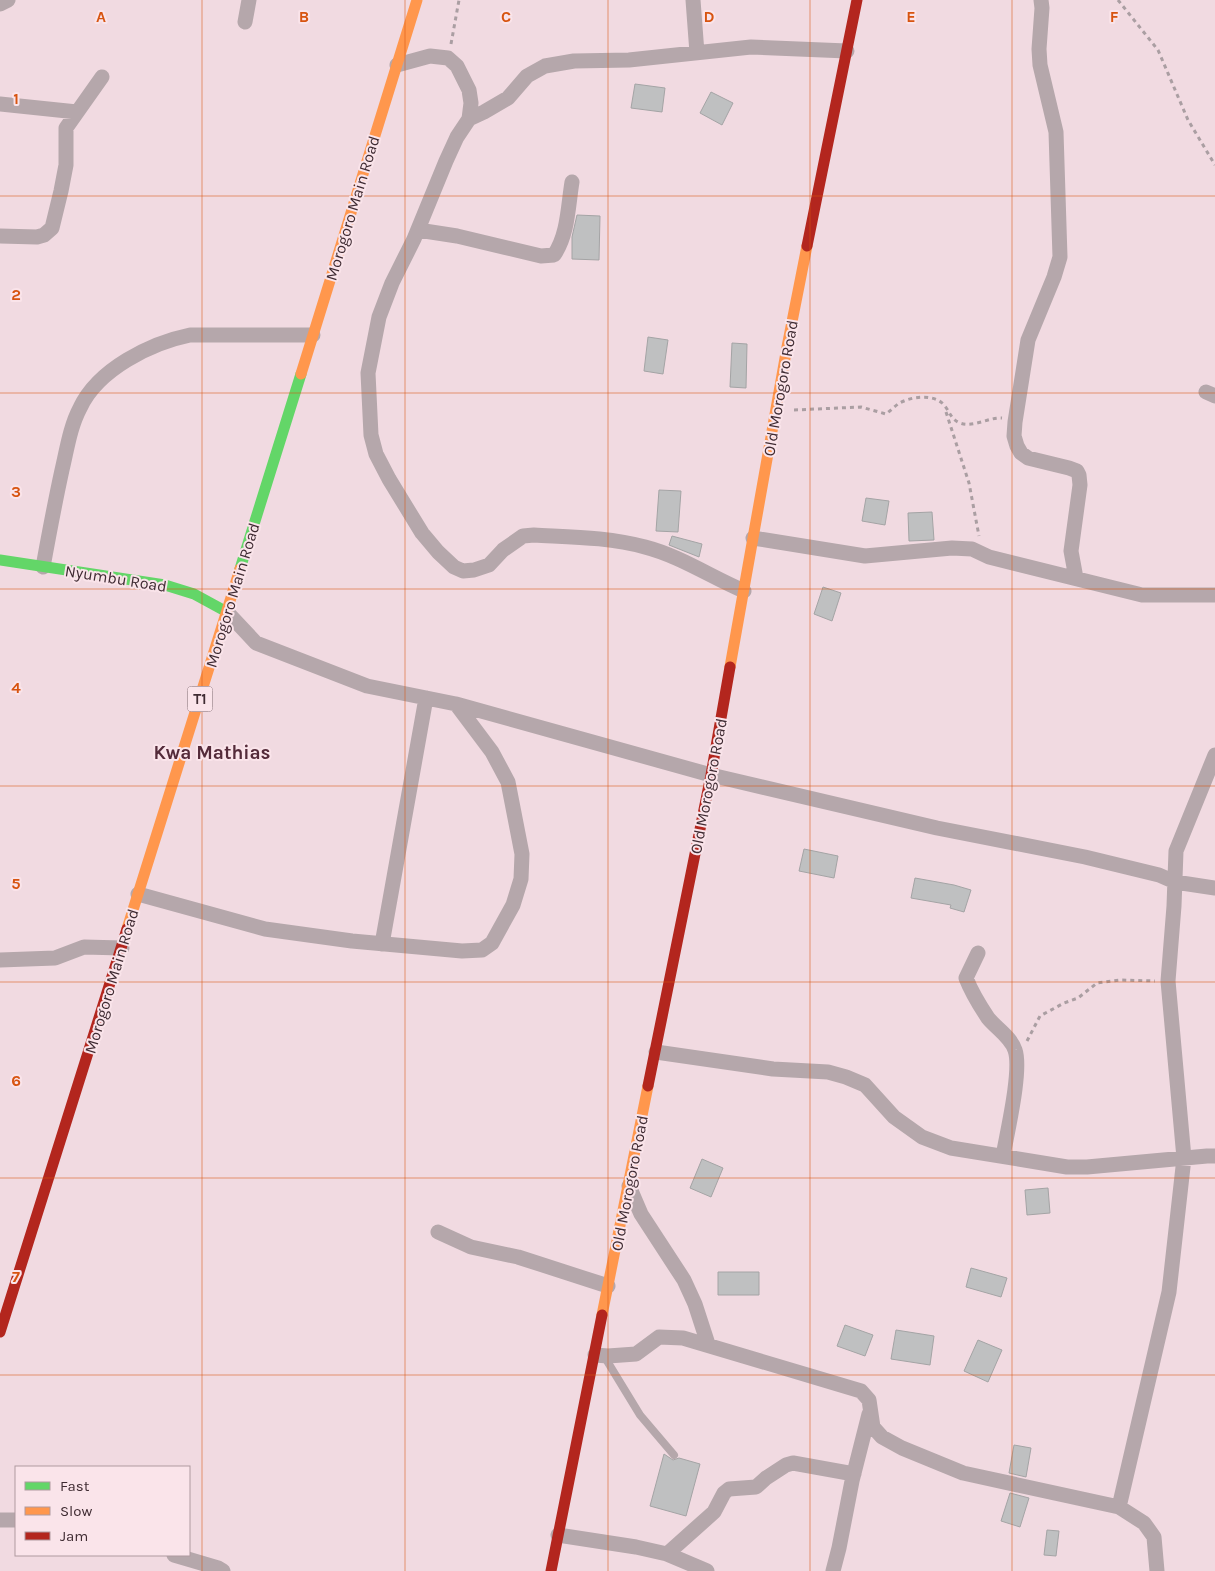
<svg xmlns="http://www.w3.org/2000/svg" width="1215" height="1571" viewBox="0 0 1215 1571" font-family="Karla,sans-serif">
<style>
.building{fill:#bfc0c1;stroke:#a4a4a5}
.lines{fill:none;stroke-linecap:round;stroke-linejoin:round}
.path{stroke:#aa9ea2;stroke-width:3;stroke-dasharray:4 4;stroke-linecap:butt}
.lane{stroke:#b5a7ab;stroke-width:8}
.street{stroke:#b5a7ab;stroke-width:15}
.fast{stroke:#63d668;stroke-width:11}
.slow{stroke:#ff974d;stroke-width:11}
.jam{stroke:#b3261e;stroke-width:11}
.grid{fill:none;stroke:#d75410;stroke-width:1;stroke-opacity:0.55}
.labels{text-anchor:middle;stroke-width:4;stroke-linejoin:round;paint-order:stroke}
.shield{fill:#fae4ea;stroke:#776269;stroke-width:1}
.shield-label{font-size:15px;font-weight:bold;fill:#3f2b32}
.street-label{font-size:16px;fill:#3f2b32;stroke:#fae4ea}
.quarter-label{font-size:19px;font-weight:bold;fill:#542b3a;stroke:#fae4ea}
.grid-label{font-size:16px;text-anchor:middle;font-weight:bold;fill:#d75410;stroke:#fae4ea;stroke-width:4;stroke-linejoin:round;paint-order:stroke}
</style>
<rect width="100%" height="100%" fill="#f1dae1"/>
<path class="building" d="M635 84 665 88 662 112 631 108Z
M711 92 733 103 722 125 700 113Z
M577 215 600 216 599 260 572 259V237Z
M648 337 668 340 663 374 644 371Z
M732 343 747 344 746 388 730 387Z
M659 490 681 491 678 532 656 531Z
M866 498 889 501 885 525 862 521Z
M932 512 934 540 909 541 908 513Z
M672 536 702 544 699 557 669 545Z
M823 587 841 593 832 621 814 614Z
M804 849 838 856 834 878 799 871Z
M915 878 954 885 971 890 964 912 950 908 951 905 911 898Z
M702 1159 723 1168 711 1197 690 1188Z
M1048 1188 1050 1213 1027 1215 1025 1190Z
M971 1268 1007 1278 1001 1297 966 1287Z
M718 1272H759V1295H718Z
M845 1325 873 1335 865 1356 837 1346Z
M896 1330 934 1336 930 1365 891 1359Z
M978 1340 1002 1350 988 1382 964 1371Z
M1014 1445 1031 1448 1026 1477 1009 1473Z
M664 1454 673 1460 679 1458 700 1464 686 1516 650 1506Z
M1010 1493 1029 1498 1020 1527 1001 1521Z
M1047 1530 1059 1531 1056 1556 1044 1555Z"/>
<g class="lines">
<path class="path" d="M1118 0 1158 50 1188 120 1215 165
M451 44 459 0
M794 410 861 407 886 414C890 411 894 407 898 404 911 396 935 393 945 406 950 413 952 420 960 423 973 428 989 417 1002 418
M946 412 969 483 979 536
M1027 1041 1040 1016 1064 1003 1078 998 1097 983 1121 980 1155 981"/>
<path class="lane" d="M604 1356 640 1415 674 1455"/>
<path class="street" d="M693 0 697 53
M1041 0 1042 8 1039 49 1040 65 1056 132 1060 257 1054 277 1028 340 1015 422 1014 436 1017 446 1021 453 1028 458 1069 468 1077 471 1079 475 1080 485 1071 551 1076 578
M0 4 8 0
M245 22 249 0
M397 65 430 56 448 58 457 66 469 90 471 103 469 119 457 137 446 161 414 239 392 283 379 317 368 373 371 435 376 454 389 479 422 533 438 552 454 567 463 571 474 570 489 565 503 550 523 536 534 535C571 537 609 537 645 547 680 556 711 577 744 591
M0 104 77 112
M469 119 484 112 508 98 527 76 545 66 574 61 629 60 751 47 847 51
M418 230 457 236 541 256 554 255C568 235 568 206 572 182
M0 236 37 237 44 235 52 228 61 191 66 165V128L102 77
M1206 392 1215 396
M753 538 865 556 952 548 972 549 989 557 1142 595H1215
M43 567C49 534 55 502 62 470 67 449 70 427 80 408 98 369 151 343 190 335H313
M227 612 256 643 367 686 456 704 711 775 937 828 1085 857 1159 875 1175 882 1215 888
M138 894 265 929 352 941 462 951 482 950 492 943 513 905 521 879 522 854 508 782 492 752 456 704
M382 944 426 698
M978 953 966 978C971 991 980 1006 988 1018 996 1028 1011 1037 1015 1050 1022 1070 1007 1133 1003 1156
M0 960 55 958 84 947 122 948
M656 1052 773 1069 828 1072 846 1077 865 1085 894 1117 922 1137 951 1148 1067 1167H1087L1207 1156H1215
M629 1186 641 1214 684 1280 695 1304 708 1344
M438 1232 471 1247 518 1257 608 1286
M595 1355 608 1356 636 1354 659 1337 683 1338 861 1391 869 1400 873 1427 882 1437 902 1448 963 1473 1119 1507 1144 1523 1154 1537 1157 1571
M1119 1507 1169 1292 1184 1158 1168 981 1174 906 1176 851 1215 755
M0 1520H16
M558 1535 636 1547 667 1554 707 1571
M667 1554 714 1512 724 1493 729 1489 756 1487 766 1478 786 1465 793 1463 854 1474
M174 1555 218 1568 223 1571
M833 1571 839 1548 852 1481 869 1414"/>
<path class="fast" d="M0 560 165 585 194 594 227 612
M240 569 301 374"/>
<path class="slow" d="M301 374 417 0
M730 667 787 347 807 246
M127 929 240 569
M602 1315 648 1086"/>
<path class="jam" d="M807 246 857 0
M648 1086 711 775 730 667
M0 1332 127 929
M551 1571 602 1315"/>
</g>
<path class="grid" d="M202 0V1571M405 0V1571M608 0V1571M810 0V1571M1012 0V1571M0 196H1215M0 393H1215M0 589H1215M0 786H1215M0 982H1215M0 1178H1215M0 1375H1215"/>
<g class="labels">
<rect class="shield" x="187.5" y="686.5" width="25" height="25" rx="4"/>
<g class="shield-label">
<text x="200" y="704">T1</text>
</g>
<g class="street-label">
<text transform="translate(352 208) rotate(-73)" y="6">Morogoro Main Road</text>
<text transform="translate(780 388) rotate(-80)" y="6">Old Morogoro Road</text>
<text transform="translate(116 578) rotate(9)" y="6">Nyumbu Road</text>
<text transform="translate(232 595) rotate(-73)" y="6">Morogoro Main Road</text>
<text transform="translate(708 786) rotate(-79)" y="6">Old Morogoro Road</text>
<text transform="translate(111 981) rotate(-73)" y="6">Morogoro Main Road</text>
<text transform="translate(629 1183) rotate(-79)" y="6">Old Morogoro Road</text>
</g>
<g class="quarter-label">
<text x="212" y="759">Kwa Mathias</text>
</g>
</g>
<g class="grid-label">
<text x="101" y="22">A</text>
<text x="304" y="22">B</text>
<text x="506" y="22">C</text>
<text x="709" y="22">D</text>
<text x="911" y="22">E</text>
<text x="1114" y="22">F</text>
<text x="16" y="104">1</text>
<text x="16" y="300">2</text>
<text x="16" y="497">3</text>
<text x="16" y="693">4</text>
<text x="16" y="889">5</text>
<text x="16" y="1086">6</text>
<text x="16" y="1282">7</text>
</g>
<rect x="15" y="1466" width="175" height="90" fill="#fae4ea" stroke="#af9aa0"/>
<rect x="25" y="1482" width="25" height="8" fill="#63d668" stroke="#af9aa0"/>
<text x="60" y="1491" font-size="15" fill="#3f2b32">Fast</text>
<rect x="25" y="1507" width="25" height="8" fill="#ff974d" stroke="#af9aa0"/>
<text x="60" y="1516" font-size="15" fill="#3f2b32">Slow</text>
<rect x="25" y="1532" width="25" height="8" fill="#b3261e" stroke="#af9aa0"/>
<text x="60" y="1541" font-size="15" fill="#3f2b32">Jam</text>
</svg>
